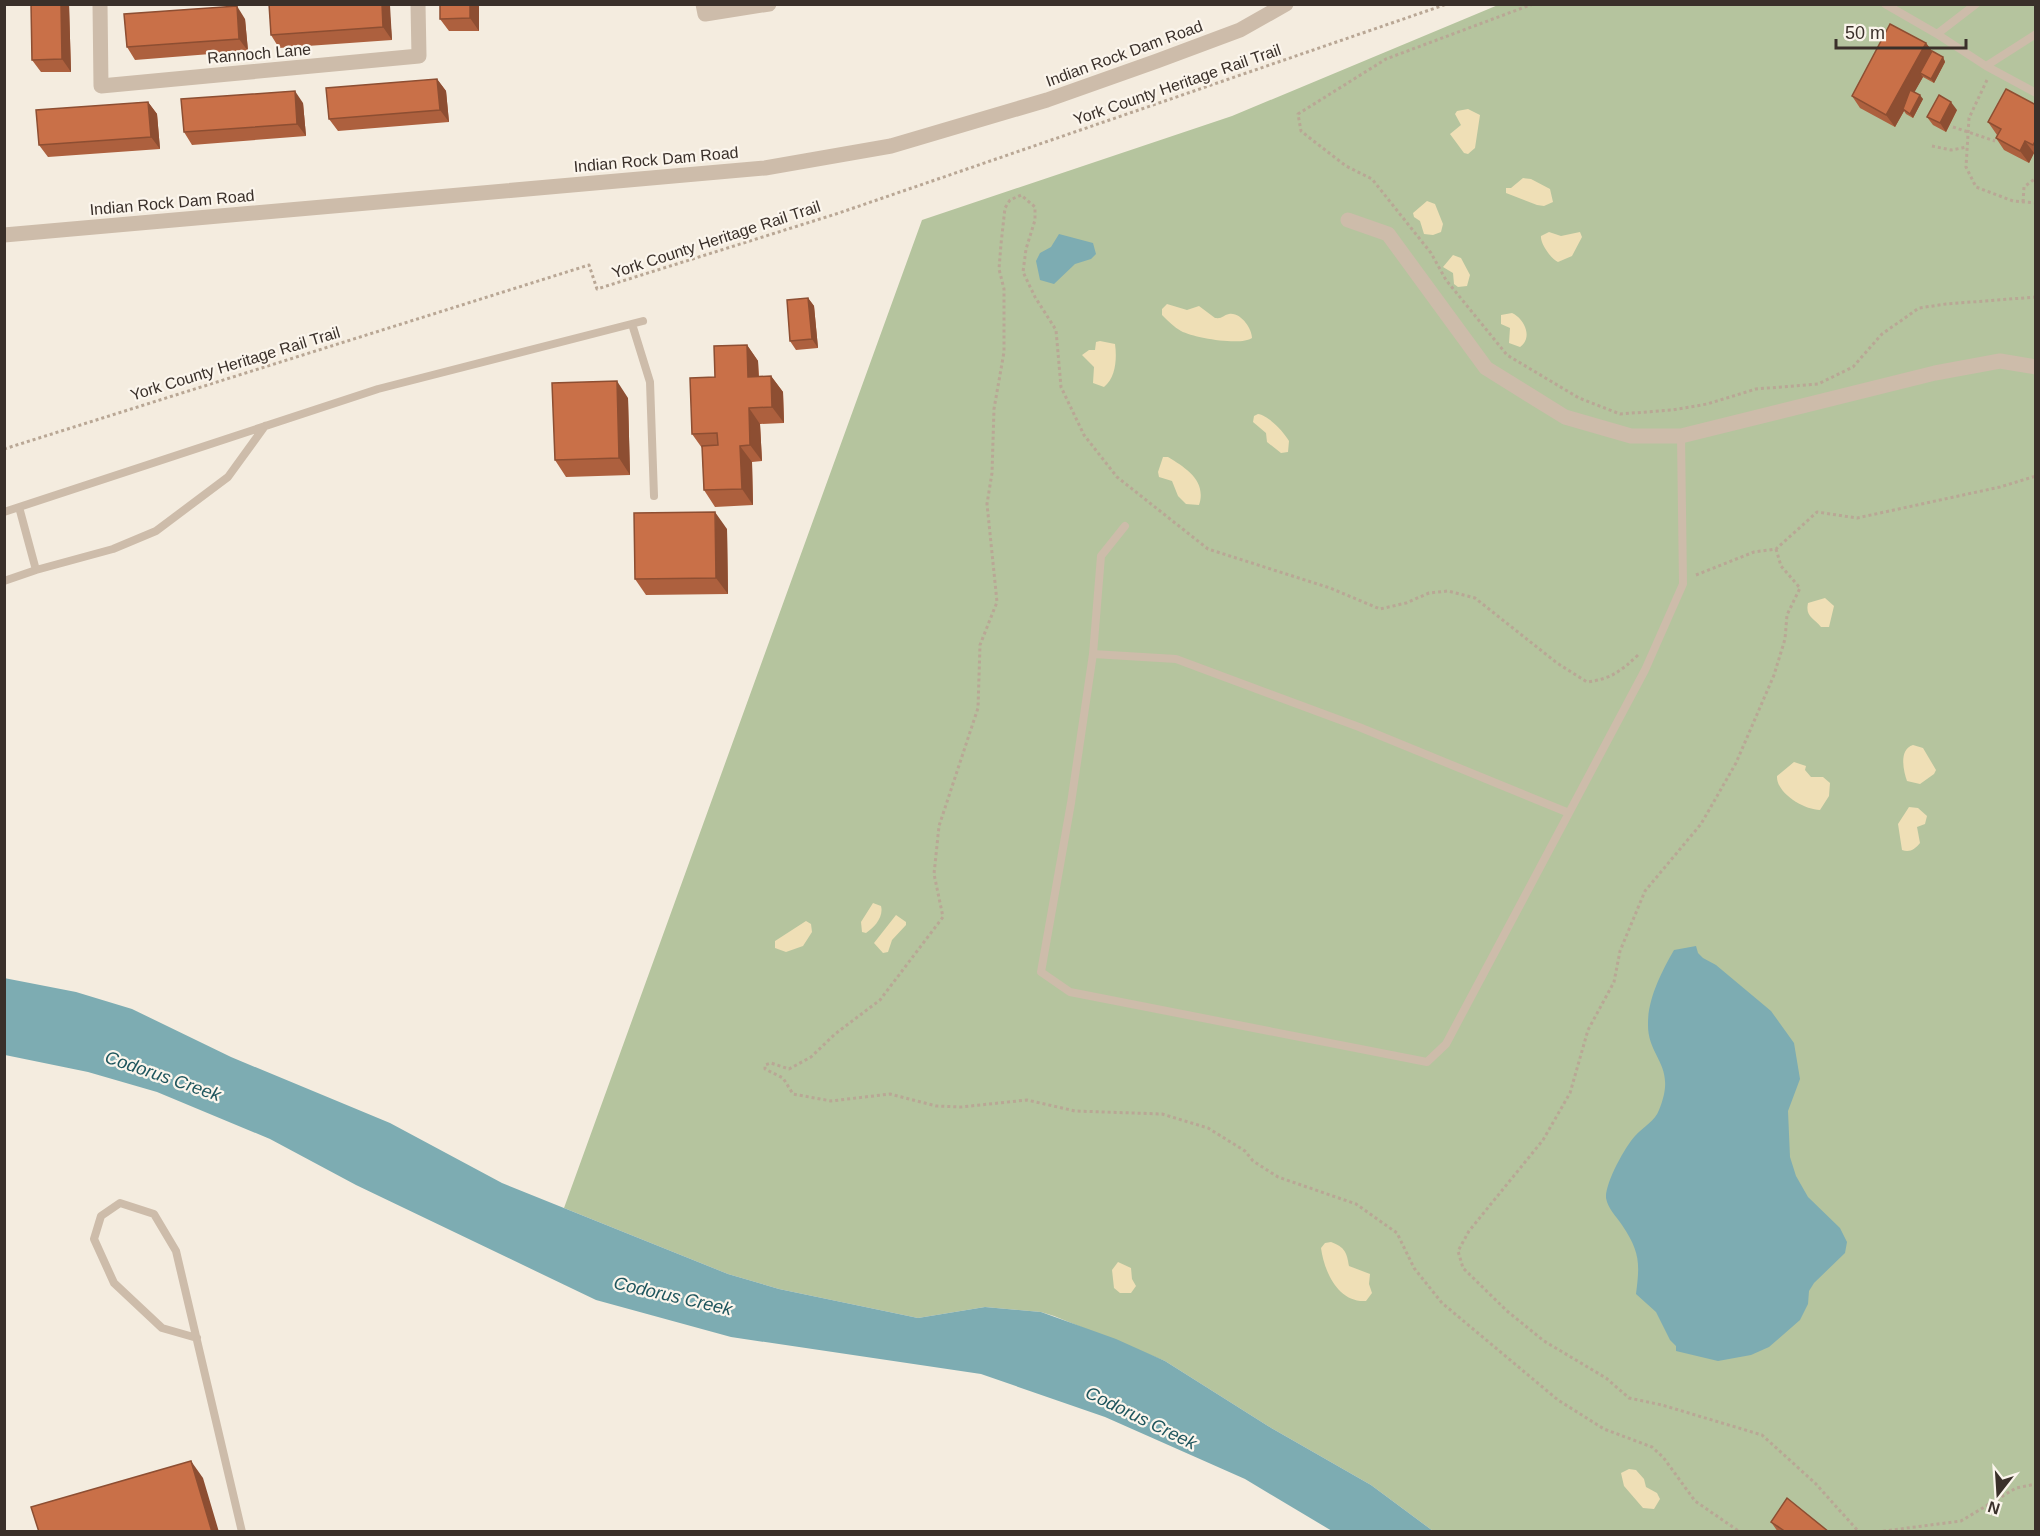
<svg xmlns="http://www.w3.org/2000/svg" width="2040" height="1536" viewBox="0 0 2040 1536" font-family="Arial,sans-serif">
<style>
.green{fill:#b5c49e}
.sand{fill:#efdfb6}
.water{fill:#7dacb2}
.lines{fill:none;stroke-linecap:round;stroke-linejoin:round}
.path{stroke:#b9a795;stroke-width:3;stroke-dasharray:3 3;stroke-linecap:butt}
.service{stroke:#cdbcaa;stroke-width:8}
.minor{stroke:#cdbcaa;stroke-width:15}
.tertiary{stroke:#cdbcaa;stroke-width:15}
.wall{fill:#ad603e}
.shaded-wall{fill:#8d4e32}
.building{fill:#c97048;stroke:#8d4e32;stroke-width:1.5}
.labels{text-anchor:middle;stroke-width:4.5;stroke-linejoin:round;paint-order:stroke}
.street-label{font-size:16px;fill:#3a302a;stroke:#fbf5ec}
.water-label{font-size:18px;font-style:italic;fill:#1e555d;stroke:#fbf5ec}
</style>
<rect width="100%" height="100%" fill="#f4ecdf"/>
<path class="green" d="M1498 5H2035V1531H1433L1371 1485 1268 1426 1165 1361 1054 1316 1041 1312 985 1307 918 1318 779 1289 728 1274 564 1208 922 220 1232 116Z"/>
<path class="sand" d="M1468 109 1480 115 1475 148 1468 154 1464 153 1450 134 1461 125 1455 114 1457 111Z
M1523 178 1531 179 1550 189 1553 202 1544 206 1537 205 1506 193V188H1511Z
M1427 201 1435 204 1443 224 1441 232 1433 235 1424 234 1420 221 1414 217 1413 213Z
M1549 232 1561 236 1580 232 1582 237 1572 256 1558 262C1551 259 1540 243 1541 236Z
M1453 255 1461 258 1470 275 1467 286 1458 287 1454 284 1453 273 1443 267Z
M1167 304 1187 310 1199 306 1215 318C1223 319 1223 315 1229 314 1241 312 1252 329 1252 338 1241 346 1194 338 1181 331 1174 327 1168 321 1162 315V309Z
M1512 313C1525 319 1533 338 1520 347L1509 343 1510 328 1501 324V315Z
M1100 341 1115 344C1117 358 1116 378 1104 387L1093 383 1094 367 1082 355 1089 350H1095L1096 342Z
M1258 414C1268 415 1284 432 1289 441L1288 452 1281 453 1267 442 1266 433 1253 422 1254 416Z
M1163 457H1168C1186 468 1207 481 1199 505L1186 504 1178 496 1172 481 1159 477 1158 472Z
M1825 598 1834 606 1829 627H1821C1814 618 1805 617 1808 603Z
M1913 745 1923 748 1936 770 1934 774 1920 784 1907 781C1903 770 1899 749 1913 745Z
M1794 762 1806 766 1805 770 1811 777H1823L1830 783 1829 796 1820 810C1804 810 1776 793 1777 776Z
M1909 807 1918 808 1927 816 1925 824 1917 827 1920 843C1915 849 1910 853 1902 850L1898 824Z
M873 903 881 906C884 917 874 928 866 933L862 932 861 922Z
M896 915 906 922V925L892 940 888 952 883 953 874 943Z
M806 921 811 924 812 932 803 946 786 952 775 948V941Z
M1331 1242C1345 1247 1347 1253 1349 1266L1370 1274 1369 1284 1372 1293 1366 1301C1338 1303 1324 1271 1321 1248L1325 1243Z
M1118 1262 1131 1268 1132 1279 1136 1286 1131 1293H1120L1114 1288 1112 1270Z
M1629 1469 1636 1470 1644 1479 1646 1487 1657 1493 1660 1499 1654 1509 1643 1508 1624 1486 1621 1473Z"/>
<path class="water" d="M1059 234 1093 243 1096 254 1091 259 1075 264 1054 284 1040 280 1036 261 1040 253 1051 247Z
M1696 946 1698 953 1703 958 1716 965 1771 1011 1794 1043 1800 1079 1788 1111 1790 1157 1796 1176 1808 1197 1840 1228 1847 1242 1845 1253 1814 1283 1809 1291 1808 1304 1800 1320 1769 1347 1751 1355 1718 1361 1676 1351V1346L1670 1340 1656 1312 1636 1294C1640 1263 1640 1252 1622 1225 1616 1216 1608 1209 1606 1198 1605 1183 1625 1147 1635 1136 1643 1127 1655 1121 1659 1110 1678 1064 1647 1059 1648 1023 1648 998 1662 971 1674 950Z
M4 978 76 992 132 1009 231 1057 390 1123 502 1183 728 1274 779 1289 918 1318 985 1307 1041 1312 1116 1339 1165 1361 1268 1426 1371 1485 1433 1531H1332L1245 1479 1105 1417 981 1374 731 1337 596 1300 356 1185 270 1139 157 1092 88 1072 5 1055Z"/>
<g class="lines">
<path class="path" d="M1533 4 1386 59 1298 114 1301 131 1311 139 1346 166 1372 179 1431 253 1446 280 1507 355 1579 398 1620 414 1672 410 1707 404 1756 389 1818 384 1853 367 1882 334 1919 308 1946 304 2036 297
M1987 80 1969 118 1966 167 1976 187 2013 201 2036 203
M1953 127 1995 141
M1932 146 1951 150 1967 147
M2023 202 2024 187 2036 178
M4 449 589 265 597 289 839 213 1447 4
M1776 549 1781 566 1800 588 1787 615 1785 639 1774 675 1736 763 1701 824 1645 891 1620 951 1614 982 1588 1030 1570 1093 1543 1140 1469 1231 1458 1251 1463 1268 1507 1311 1544 1341 1606 1378 1629 1398 1662 1405 1762 1435 1815 1483 1859 1532
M1696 575 1754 552 1776 549 1817 512 1857 518 2000 487 2036 476
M1638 655C1621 671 1611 679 1587 682L1557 663 1475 598 1448 591 1429 593 1406 603 1380 609 1330 588 1208 549 1117 477 1084 435 1061 387 1056 330 1035 297 1023 272 1026 249 1035 220V207L1021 195 1010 200 1005 208 1001 244 999 269 1004 289V352L994 409 992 473 987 504 997 602 980 645 978 708 939 826 934 874 943 917 880 1000 835 1034 811 1057 789 1069 771 1063 765 1065V1069L783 1078 793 1094 831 1101 890 1094 936 1106 961 1107 1027 1100 1075 1111 1162 1114 1208 1128 1245 1151 1253 1161 1278 1177 1356 1204 1397 1233 1414 1268 1442 1303 1558 1400 1604 1429 1652 1447 1663 1457 1695 1501 1740 1532
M1877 1532 1961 1521 2016 1488 2036 1484"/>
<path class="service" d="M1885 4 1937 34
M1976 4 1937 34 1986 66 2036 34
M1986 66 2036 93
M632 324 650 382 654 496
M4 512 378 389 643 321
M1125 526 1101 556 1093 654 1071 803 1041 972 1070 992 1427 1062 1446 1044 1645 670 1683 584 1681 436
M36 570 113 549 156 531 228 477 265 426
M4 581 36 570 19 507
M1093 654 1176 659 1359 727 1569 813
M197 1338 162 1328 114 1283 94 1239 101 1216 120 1203 154 1214 176 1251 242 1532"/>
<path class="minor" d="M100 4 101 86 419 56 418 4
M703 4 705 14 769 4
M1348 220 1388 234 1486 368 1565 417 1631 436H1681L1935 373 2000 361 2036 367"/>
<path class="tertiary" d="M4 235 765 168 891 146 1047 100 1157 61 1240 30 1286 4"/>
</g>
<path class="wall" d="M31 4H69L71 72H41L32 60Z
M269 4H389L392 40 279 48 271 35Z
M479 4V31H449L440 19Z
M245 19 248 51 135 60 127 47Z
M1926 43 1932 51 1943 57 1945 62 1934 83 1923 77 1914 92 1923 99 1913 118 1906 114 1904 111 1895 127 1860 108 1852 96Z
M437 79 446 91 449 122 338 131 329 119Z
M148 102 157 114 160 149 48 157 39 145Z
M303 103 306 136 192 145 184 132Z
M2036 105V154L2034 153 2029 163 2004 150 1996 138 1997 135 1988 122Z
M1957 110 1946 132 1933 125 1927 117Z
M808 298 814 306 818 348 796 350 790 341Z
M747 345 758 361 759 376H771L783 392 784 423 760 424 762 461 752 462 753 505 715 507 704 490 702 448 692 434 715 377Z
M628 398 630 475 566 477 555 460Z
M727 529 728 594 646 595 635 579Z
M1771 1522 1829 1532H1778Z"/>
<path class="shaded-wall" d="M61 4H69L71 72 62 59Z
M382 4H389L390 5 392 40 383 27Z
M470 4H479V31L470 18Z
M237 6 245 19 248 51 239 39Z
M1926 43 1935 55 1920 73 1923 77 1895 127 1886 115Z
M1943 57 1945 62 1934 83 1931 79Z
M437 79 446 91 449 122 440 110Z
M295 91 303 103 306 136 297 124Z
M1920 95 1923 99 1913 118 1910 114Z
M148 102 157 114 160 149 151 137Z
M1951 102 1957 110 1946 132 1940 123Z
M2025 141 2034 153 2029 163 2020 151Z
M808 298 814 306 818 348 812 339Z
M747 345 758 361 759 393 748 377Z
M771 376 783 392 784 423 772 407Z
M617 381 628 398 630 475 619 458Z
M749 408 760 424 762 461 750 445Z
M740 446 752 462 753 505 742 489Z
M715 512 727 529 728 594 716 578Z
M191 1461 203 1478 219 1532H212Z"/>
<path class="building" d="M31 4H61L62 59 32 60Z
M269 4H382L383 27 271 35Z
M440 4H470V18L440 19Z
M237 6 239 39 127 47 124 14Z
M1890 24 1926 43 1886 115 1852 96Z
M1932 51 1943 57 1931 79 1920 73Z
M437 79 440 110 329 119 326 88Z
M2006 89 2036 105V140L2033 145 2025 141 2020 151 1996 138 2001 129 1988 122Z
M1910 90 1920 95 1910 114 1903 109Z
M295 91 297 124 184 132 181 99Z
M1939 95 1951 102 1940 123 1927 117Z
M148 102 151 137 39 145 36 110Z
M808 298 812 339 790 341 787 300Z
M747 345 748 377 771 376 772 407 749 408 750 445 740 446 742 489 704 490 702 446 718 445 717 433 692 434 690 378 715 377 714 346Z
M617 381 619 458 555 460 552 383Z
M715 512 716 578 635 579 634 513Z
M191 1461 212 1532H39L31 1507Z
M1787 1498 1829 1532H1786L1771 1522Z"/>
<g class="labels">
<g class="street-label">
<text transform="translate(259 53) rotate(-5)" y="6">Rannoch Lane</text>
<text transform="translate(1124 53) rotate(-20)" y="6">Indian Rock Dam Road</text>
<text transform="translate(1177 84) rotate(-19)" y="6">York County Heritage Rail Trail</text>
<text transform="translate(656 159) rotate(-5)" y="6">Indian Rock Dam Road</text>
<text transform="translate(172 202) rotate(-5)" y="6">Indian Rock Dam Road</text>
<text transform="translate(716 239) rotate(-18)" y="6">York County Heritage Rail Trail</text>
<text transform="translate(235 363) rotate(-17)" y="6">York County Heritage Rail Trail</text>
</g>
<g class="water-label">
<text transform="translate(163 1076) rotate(19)" y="6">Codorus Creek</text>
<text transform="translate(673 1296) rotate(13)" y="6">Codorus Creek</text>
<text transform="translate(1141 1418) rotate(26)" y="6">Codorus Creek</text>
</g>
</g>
<rect width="2040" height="1536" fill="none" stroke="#3a302a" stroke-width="12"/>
<g transform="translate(1998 1494) rotate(197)" stroke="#fbf5ec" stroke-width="4.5" paint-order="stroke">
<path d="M0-4.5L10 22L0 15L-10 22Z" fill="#3a302a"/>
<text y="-9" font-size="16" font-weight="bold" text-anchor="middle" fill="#3a302a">N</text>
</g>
<path d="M1836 39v9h130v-9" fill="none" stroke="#3a302a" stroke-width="3"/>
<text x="1845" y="39" font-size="18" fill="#3a302a" stroke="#fbf5ec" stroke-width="4.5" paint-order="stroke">50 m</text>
</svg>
